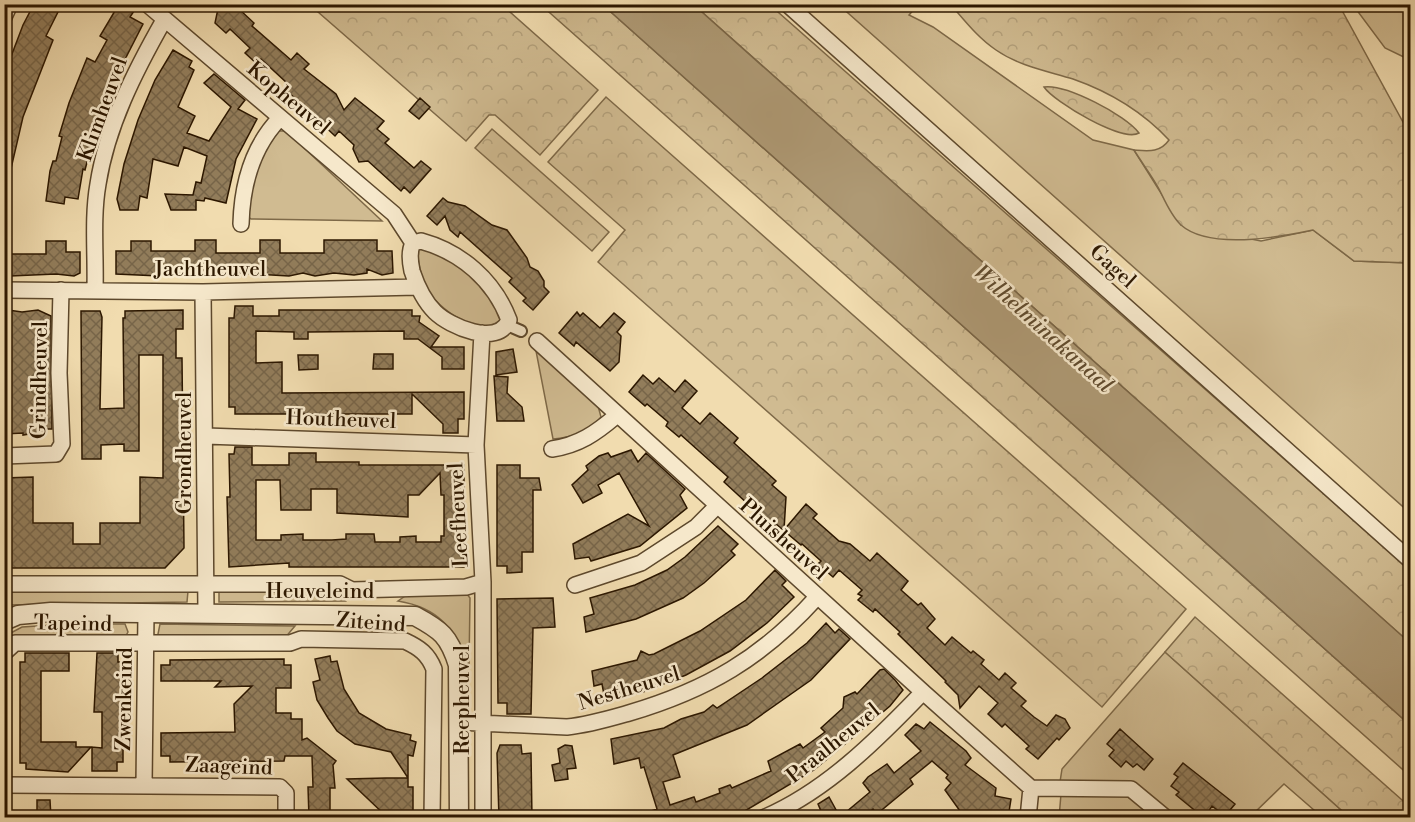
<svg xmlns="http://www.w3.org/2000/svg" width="1415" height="822" viewBox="0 0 1415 822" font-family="'Libre Bodoni',serif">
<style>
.green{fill:#d0bb91;stroke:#7e6948;stroke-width:1.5}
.forest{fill:url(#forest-crowns);stroke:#7e6948;stroke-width:1.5}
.water{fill:#ae9974;stroke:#7a6546;stroke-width:1.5}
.building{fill:url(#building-cross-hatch);stroke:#2c1700;stroke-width:1.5;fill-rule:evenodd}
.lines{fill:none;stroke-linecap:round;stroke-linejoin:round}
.pedestrian-casing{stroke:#5d482c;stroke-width:14}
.minor-casing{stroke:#5d482c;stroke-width:18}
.tertiary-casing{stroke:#5d482c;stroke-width:21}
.pedestrian{stroke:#f6e8cb;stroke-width:10}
.minor{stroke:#f6e8cb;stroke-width:15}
.tertiary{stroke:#f6e8cb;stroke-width:18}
.labels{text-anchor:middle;stroke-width:5;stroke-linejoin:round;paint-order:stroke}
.street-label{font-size:21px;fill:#2c1700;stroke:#f6e8cb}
.water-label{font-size:22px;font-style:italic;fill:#604b2e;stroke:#f6e8cb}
</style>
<defs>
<pattern id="forest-crowns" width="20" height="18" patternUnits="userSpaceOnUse" patternTransform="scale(1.5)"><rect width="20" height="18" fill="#d0bb91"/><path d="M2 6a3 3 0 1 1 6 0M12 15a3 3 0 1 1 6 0" fill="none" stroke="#b3a07b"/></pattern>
<pattern id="building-cross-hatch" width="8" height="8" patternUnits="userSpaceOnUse" patternTransform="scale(1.5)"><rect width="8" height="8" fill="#927d5b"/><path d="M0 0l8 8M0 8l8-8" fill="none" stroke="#776549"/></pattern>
</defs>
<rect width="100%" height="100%" fill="#f1dcaf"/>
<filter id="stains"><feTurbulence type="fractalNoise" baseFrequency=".00333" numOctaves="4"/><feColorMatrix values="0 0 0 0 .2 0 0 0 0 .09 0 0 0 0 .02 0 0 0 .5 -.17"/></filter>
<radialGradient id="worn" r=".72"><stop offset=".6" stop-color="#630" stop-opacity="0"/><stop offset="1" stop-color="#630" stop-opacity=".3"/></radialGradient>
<path class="green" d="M839 5H918L909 15 933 27 1093 140 1134 150 1181 225 1261 241 1313 230 1354 261 1410 263V513Z
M1353 5H1410V60L1385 48Z
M275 131H286L382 221 251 219 245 214 251 182Z
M425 245 439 252 482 283 502 319C479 339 438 309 426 288 420 276 419 264 417 251Z
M536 351 597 402 601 417C590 432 570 438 553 439Z
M4 589 188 591 187 602 5 605Z
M331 590 345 601 219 602V591Z
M411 592 467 594 470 598 469 666C453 628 440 608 398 601Z
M68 624H125L128 632 124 639 5 641V636L22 627Z
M160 624 295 626 284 639H157Z
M1165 652 1349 817H1322L1284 784 1250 817 1175 818 1135 785 1060 782 1062 769Z
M1061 794 1123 795 1130 798 1156 818H1059Z"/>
<path class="forest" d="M310 5H502L598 90 540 155 495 115H489L466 141Z
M541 5H603L1410 725V776Z
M694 5H770L1410 570V643Z
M951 5H1339L1410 135V263L1354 261 1313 230C1280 237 1209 250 1181 225 1171 216 1165 201 1159 189 1152 176 1142 163 1134 150 1148 151 1160 153 1169 140 1142 111 1110 92 1073 79 1047 71 1019 66 996 50 978 38 965 21 951 5Z
M1044 87C1066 84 1126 115 1139 133 1123 143 1054 102 1044 87Z
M606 97 1186 609 1102 707 598 262 625 230 548 162Z
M492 129 609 232 592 251 475 148Z
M1195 617 1410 807V817H1349L1165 652Z"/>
<path class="water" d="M603 5H694L1410 643V725Z"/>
<path class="building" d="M34 4H62L46 36 53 40 23 117 10 173 4 172V75L23 25Z
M119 4 134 11 130 17 143 24 117 75 114 73 88 142 92 143 85 170 83 169 78 199 65 197 64 204 46 201 50 171 53 161H56L62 137 59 136 69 103 87 58 95 62 107 40 100 36Z
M219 4H245L240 10 254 23 252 26 291 60 297 53 309 64 304 69 336 94 344 110 355 98 384 121 377 129 389 139 385 143 414 168 421 161 431 169 410 193 404 187 401 191 368 161 359 162 353 149 354 145 339 131 335 136 284 88 288 84 261 59 257 64 245 53 250 48 230 29 226 33 215 23Z
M173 50 192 61 189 67 194 70 178 107 195 116 187 133 209 141 231 107 204 83 214 74 245 100 238 109 257 119 236 159 226 203 205 198 204 201 196 200V210H171L165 194 193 195 196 182 201 183 207 156 184 147 178 166 153 159 147 198 140 196 138 210H120L117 199 124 164 138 120 155 80Z
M420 98 430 107 419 119 409 111Z
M443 198 448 202 465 206 492 225 507 230 527 258 530 267 538 271 544 281V287L549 292 533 310 523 301 526 298 509 282 512 278 460 232 458 237 450 230 445 216 437 225 427 216Z
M195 240H216V253H260V240H280V253H324V240H377V251H392L393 273 382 275 367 269V273L354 275 334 273 315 276 303 273 289 276 237 273 186 276 167 268V274L160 276 116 274V251H131V241H151V251H195Z
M46 241H66V252H80V273L74 276 56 274 10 276 4 274V254H46Z
M235 306H253V316H279V310H412V316H420L419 322 439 336 431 347H464V369H442V357L418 339H404V331L308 332V339H294V332L256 331V363L282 362V393L464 392V419H458V433H443V424L412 394V414H235V407H229V318H234Z
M8 310 22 312 38 310 51 316 52 429H46V431L23 435V433L4 434V311Z
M183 310V329H176V358H182L184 548 165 568H10L4 559V478L33 477V523H73V544H100V523H140V477L163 478V355H139V451H124V444L101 445V459H82L81 311H100L102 317 100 409 124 408 123 318H125V311Z
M577 312 580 316 583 313 600 328 614 313 625 322 617 332 621 336 619 362 610 371 576 342 574 346 559 333Z
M513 349 517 372 496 375V352Z
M374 354H393V369H373Z
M298 355H318V369L299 370Z
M643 375 653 384 659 378 675 392 685 380 697 391 682 408 700 424 710 413 738 438 734 443 776 481 772 485 786 497 784 530 806 504 817 514 813 518 839 541 850 544 870 561 877 553 908 581 901 590 918 605 921 603 935 619 927 628 945 645 952 637 971 653 973 651 984 660 981 664 999 680 1005 673 1016 683 1011 688 1026 701 1021 706 1034 717 1047 726 1056 715 1065 719 1070 728 1059 740 1057 738 1038 759 1026 749 1029 746 1005 724 1002 727 988 714 998 703 979 686 960 708 958 695 945 682 946 681 898 634 900 632 875 609 873 612 858 600 862 596 858 594 862 590 839 570 833 577 818 564 821 561 802 544 801 545 776 524 773 527 724 482 728 477 681 435 679 437 666 426 668 422 647 404 645 406 629 392Z
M494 376 508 377 507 393 522 407 524 421H497Z
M235 447H252V465H289V453H316V462H359V465H464V567H289V563L229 567 227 497H230L229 454H234ZM440 473 441 495H444V536H441V542H416V536L400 537V542H375L374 534H346V539L332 540H303V534L281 535V540H256V480H280L281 510H311V489H337V513L408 517V495H419Z
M631 450 638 462 646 453 685 489 680 495 687 508 640 546 591 561 589 557 575 559 573 544 628 514 649 526 619 473 598 485 602 493 583 503 572 485 588 470 586 466 599 456 608 453 611 457Z
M497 465H520V478H539L541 490H533V552H522V572L507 573V566H497Z
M718 526 738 544 731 551 735 555 704 583 683 598 636 619 586 632 584 617 594 614 590 598 635 585 667 570 685 557Z
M775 570 786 581 782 585 794 597 767 623 730 651 686 675 643 692 605 700 602 684 594 686 592 671 637 660 641 651 649 655 654 654 700 631 746 600Z
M553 598 555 627 533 628 531 714H507V703H498L497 599Z
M826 623 835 633 839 629 850 639 811 680 747 725 673 755 680 777 663 782 670 805 694 797 696 802 720 793 719 789 730 785 732 788 771 771 768 761 800 744 803 748 825 732 821 728 843 708 844 697 855 692 857 694 880 670 884 669 895 680 903 690 890 706 814 770 738 815 724 818H640V815L657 809 644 767 641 768 639 758 614 764 611 739 664 728 681 719 704 712 713 705 717 708 762 678 807 643Z
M25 653H69V671H41V742H76V747H91L68 772 26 769V763H20V662H25Z
M97 653H118V662H123V762H117V771H92V747L102 748V712H94Z
M330 656 331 662 337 661 344 689 359 713 386 729 411 735 410 740 416 742 413 756 408 755V778L391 752 355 744 337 731 328 718 317 700 313 682 320 680 315 659Z
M284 659V665H291V688H276V713H291V719H302V740L307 738 336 761 333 765 335 788H330V818H309L308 787H313L312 756H285L284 761 170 762V756H161V733L235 732 234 704 252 686 215 687 221 681H161V665H170V660Z
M930 722 966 751 971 758 965 765 996 788 995 796 1011 799 1008 818H965L945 790 951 783 946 778 948 775 932 761 910 779 913 784 877 814 873 809 863 818H824L818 804 829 797 840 817 870 792 863 783 868 777 887 764 894 773 921 751 905 735 916 724 924 729Z
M1120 729 1153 759 1144 770 1137 764 1133 767 1126 761 1121 767 1109 756 1114 750 1107 744Z
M500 745H521L522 754 531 753 532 818H499L497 753Z
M565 745 572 746 576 768 567 769 568 779 555 781 552 765 560 763 558 749Z
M1183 763 1235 804 1225 816 1212 806 1204 818 1176 795 1179 792 1171 786 1178 777 1174 774Z
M386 778H408V787H413V818L386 816 347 779Z
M37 800H50L51 818H37Z"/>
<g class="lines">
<defs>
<path id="pedestrian" d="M507 325 521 331"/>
<path id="minor" d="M147 4 394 214 413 243
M787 4 1410 560
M4 17 10 4
M241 224C242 185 253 146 280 118
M421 241C461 252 494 280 509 320 498 348 449 326 435 312 423 300 417 286 412 271 410 262 409 251 413 243Z
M95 289C96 255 92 218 98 184 107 126 135 71 164 20
M4 290 203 292 417 287
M203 292 206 613
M482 333 476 445 483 582V818
M537 341 923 692
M206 436 476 445
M552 449C579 445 596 433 616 416
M4 456 56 454 62 444 59 373 61 290
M4 584H340L352 590 466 587 483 582
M575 585 641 563 696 527 717 506
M4 653 15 643H290L301 639 405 641C420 648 428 654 434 669L432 818
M458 722 567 727C588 725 608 719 629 713 707 690 762 658 817 597
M4 785 280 787 286 793V818
M144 785 146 613
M1031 788 1131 789 1166 818
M763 818C825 792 877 740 923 692L1031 788
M1028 818 1031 788"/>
<path id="tertiary" d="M4 621 18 615 51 612 415 616C441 630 449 636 458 665L459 818"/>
</defs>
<use href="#pedestrian" class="pedestrian-casing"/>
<use href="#minor" class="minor-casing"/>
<use href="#tertiary" class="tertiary-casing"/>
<use href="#pedestrian" class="pedestrian"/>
<use href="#minor" class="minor"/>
<use href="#tertiary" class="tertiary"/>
</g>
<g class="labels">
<g class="street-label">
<text transform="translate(289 98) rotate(40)" y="7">Kopheuvel</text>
<text transform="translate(102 109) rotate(-70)" y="7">Klimheuvel</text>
<text transform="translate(1113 266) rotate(42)" y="7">Gagel</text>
<text x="210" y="276">Jachtheuvel</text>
<text transform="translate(39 380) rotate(-89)" y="7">Grindheuvel</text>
<text transform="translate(341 419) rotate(2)" y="7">Houtheuvel</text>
<text transform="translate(184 453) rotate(-90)" y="7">Grondheuvel</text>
<text transform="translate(458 515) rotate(-93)" y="7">Leefheuvel</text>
<text transform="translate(784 539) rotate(42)" y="7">Pluisheuvel</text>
<text x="320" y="598">Heuveleind</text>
<text transform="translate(371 622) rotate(4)" y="7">Ziteind</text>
<text transform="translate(73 623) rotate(1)" y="7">Tapeind</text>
<text transform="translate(629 688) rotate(-17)" y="7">Nestheuvel</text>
<text transform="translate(124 699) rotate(-89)" y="7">Zwenkeind</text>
<text transform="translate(462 700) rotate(-90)" y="7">Reepheuvel</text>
<text transform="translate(833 743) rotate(-39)" y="7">Praalheuvel</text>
<text transform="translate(229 766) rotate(2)" y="7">Zaageind</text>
</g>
<g class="water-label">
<text transform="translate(1044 328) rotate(42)" y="8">Wilhelminakanaal</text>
</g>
</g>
<rect width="1415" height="822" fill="none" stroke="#f1dcaf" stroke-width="24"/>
<rect x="6" y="6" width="1403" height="810" fill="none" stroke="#2c1700" stroke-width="3"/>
<rect x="12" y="12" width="1391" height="798" fill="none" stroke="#2c1700" stroke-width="1.5"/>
<rect width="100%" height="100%" filter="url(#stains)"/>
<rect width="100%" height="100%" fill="url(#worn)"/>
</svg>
